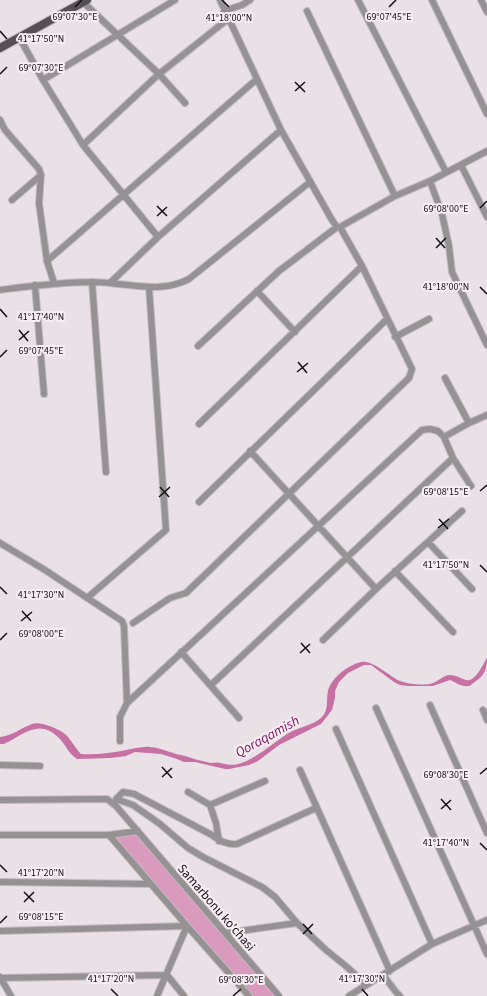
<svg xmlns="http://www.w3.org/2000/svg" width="487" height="996" viewBox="0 0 487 996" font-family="'Source Sans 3',sans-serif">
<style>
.green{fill:#d99abe}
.water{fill:#c770a4}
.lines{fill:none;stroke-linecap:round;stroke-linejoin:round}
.minor-casing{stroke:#c3bbc0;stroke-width:8}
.major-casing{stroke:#c3bbc0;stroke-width:10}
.minor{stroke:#969294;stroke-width:6}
.major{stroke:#564f53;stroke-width:8}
.ticks{fill:none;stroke:#131012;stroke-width:1.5}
.labels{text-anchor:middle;stroke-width:4;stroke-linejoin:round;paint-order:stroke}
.street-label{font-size:13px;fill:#131012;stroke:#f8eef3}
.water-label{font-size:14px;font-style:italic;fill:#7b0f5b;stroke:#f8eef3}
.ticks-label{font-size:10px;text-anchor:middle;fill:#131012;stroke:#f8eef3;stroke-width:4;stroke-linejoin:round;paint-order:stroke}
</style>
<rect width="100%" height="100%" fill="#eae1e6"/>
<path class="green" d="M136 834 275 996H253L115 838Z"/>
<path class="water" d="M487 658C487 668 485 675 476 681 471 684 471 687 465 686 460 686 455 682 450 680L433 686H408L400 685 394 682 371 665H364L348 673 339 682 335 691V698L332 710 321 724 279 745 258 761 249 765 229 769H225L195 762H184L177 759 161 754 135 752 126 756 111 758 77 759C67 752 67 746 59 738 40 718 24 734 4 744H0V737C12 736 21 728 32 724 40 721 59 729 65 734 71 739 75 748 81 754 95 755 112 753 126 750 134 749 142 746 150 747 162 748 173 754 185 756 193 759 203 761 211 763 214 763 217 762 220 763 226 764 232 766 238 764 253 761 273 743 287 734 297 727 313 726 322 717 329 710 326 699 328 691 331 678 348 665 361 662 372 659 389 676 400 681 408 684 425 686 433 683 439 681 442 676 449 675 456 675 460 678 466 680 475 683 483 664 487 658Z"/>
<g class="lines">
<defs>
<path id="minor" d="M358 0 446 172
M432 0 487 114
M481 0 487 12
M83 2 159 74 185 103
M224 11 242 5 250 0
M307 11 395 196
M19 37 43 80 83 145 158 237
M43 80 175 0
M0 120 5 130 39 169 41 175 39 203 47 261 54 283
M83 145 159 74 228 19
M461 165 487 217
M430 181 442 214 449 246 452 272 487 345
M12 200 41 175
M340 227 395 196 430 181 487 151
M47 261 257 79
M92 282 106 472
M111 282 158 237 281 130
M35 285 44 394
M0 290C31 286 61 282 92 282 125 282 159 295 189 279L310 182
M257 291 295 332
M395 337 429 319
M198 346 279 271 337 227
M445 378 469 423
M199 424 362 266
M444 437 469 423 487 415
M250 451 376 589
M199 502 387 319
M428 542 472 589
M0 543 45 570 122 621 124 626 127 703 120 717V741
M395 571 453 632
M87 598 166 530 149 287
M133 623 170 598 186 593 386 400 409 378 412 369 362 266 340 227H337L332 220 281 130 220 0
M323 640 376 589 462 511
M181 652 239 718
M211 685 453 458
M127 703 422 430 430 429 438 431 444 437 453 458 471 486
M430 705 487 833
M376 708 487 954
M483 710 487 720
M336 729 432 944
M0 765 40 766
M300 770 390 971
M188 792 210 805 216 823 219 841
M116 799 133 805 160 824 188 848 203 857 262 887 275 897 297 923 326 950 347 967 366 985
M0 800 107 799 116 806 279 996
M116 801V799L123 792 134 794 212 835C220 841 227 845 237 844L316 808
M210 805 265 781
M0 835H109L138 831
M109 835 187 926 249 996
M0 882 151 884
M0 931 187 926 157 996
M225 933 297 923
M383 975 396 992 400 996
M0 977 11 996
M0 978 167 975 184 996
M349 996 432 944 487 920"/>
<path id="major" d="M0 48 87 0"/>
</defs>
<use href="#minor" class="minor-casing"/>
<use href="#major" class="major-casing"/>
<use href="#minor" class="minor"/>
<use href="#major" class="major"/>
</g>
<path class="ticks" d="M222 0 229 7M75 7 82 0M389 7 396 0M0 31 7 39M0 74 7 67M295 82 305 92M295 91 305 82M157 206 167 216M480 208 487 201M157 216 167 207M436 238 445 248M436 248 446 238M480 287 487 294M0 309 7 317M19 330 28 341M19 340 29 331M0 357 7 350M298 362 307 373M297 372 308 363M160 487 169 497M480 491 487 485M159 497 170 487M439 519 448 529M438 528 449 519M480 565 487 572M0 587 7 594M22 611 31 621M21 621 32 612M0 640 7 633M301 643 310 653M300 653 310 644M162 767 172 778M480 774 487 768M162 777 172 768M441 799 451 810M441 809 451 800M480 843 487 850M0 865 7 872M24 892 34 902M24 902 34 892M0 923 7 916M303 924 312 934M303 934 313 924M111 989 118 996M362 989 368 996M233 996 241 989"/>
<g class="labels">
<g class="street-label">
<text transform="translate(217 907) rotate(49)" y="5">Samarbonu ko'chasi</text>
</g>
<g class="water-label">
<text transform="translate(267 736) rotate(-29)" y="5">Qoraqamish</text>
</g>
</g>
<g class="ticks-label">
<text x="75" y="20">69°07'30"E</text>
<text x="389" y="20">69°07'45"E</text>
<text x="229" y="21">41°18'00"N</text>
<text x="41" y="42">41°17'50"N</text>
<text x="41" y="71">69°07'30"E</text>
<text x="446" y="212">69°08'00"E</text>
<text x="446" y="290">41°18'00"N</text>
<text x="41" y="320">41°17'40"N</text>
<text x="41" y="354">69°07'45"E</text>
<text x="446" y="495">69°08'15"E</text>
<text x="446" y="568">41°17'50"N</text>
<text x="41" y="598">41°17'30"N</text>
<text x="41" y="637">69°08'00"E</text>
<text x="446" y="778">69°08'30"E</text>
<text x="446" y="846">41°17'40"N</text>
<text x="41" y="876">41°17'20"N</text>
<text x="41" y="920">69°08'15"E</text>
<text x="111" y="982">41°17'20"N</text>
<text x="362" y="982">41°17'30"N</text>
<text x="241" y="983">69°08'30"E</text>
</g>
</svg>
